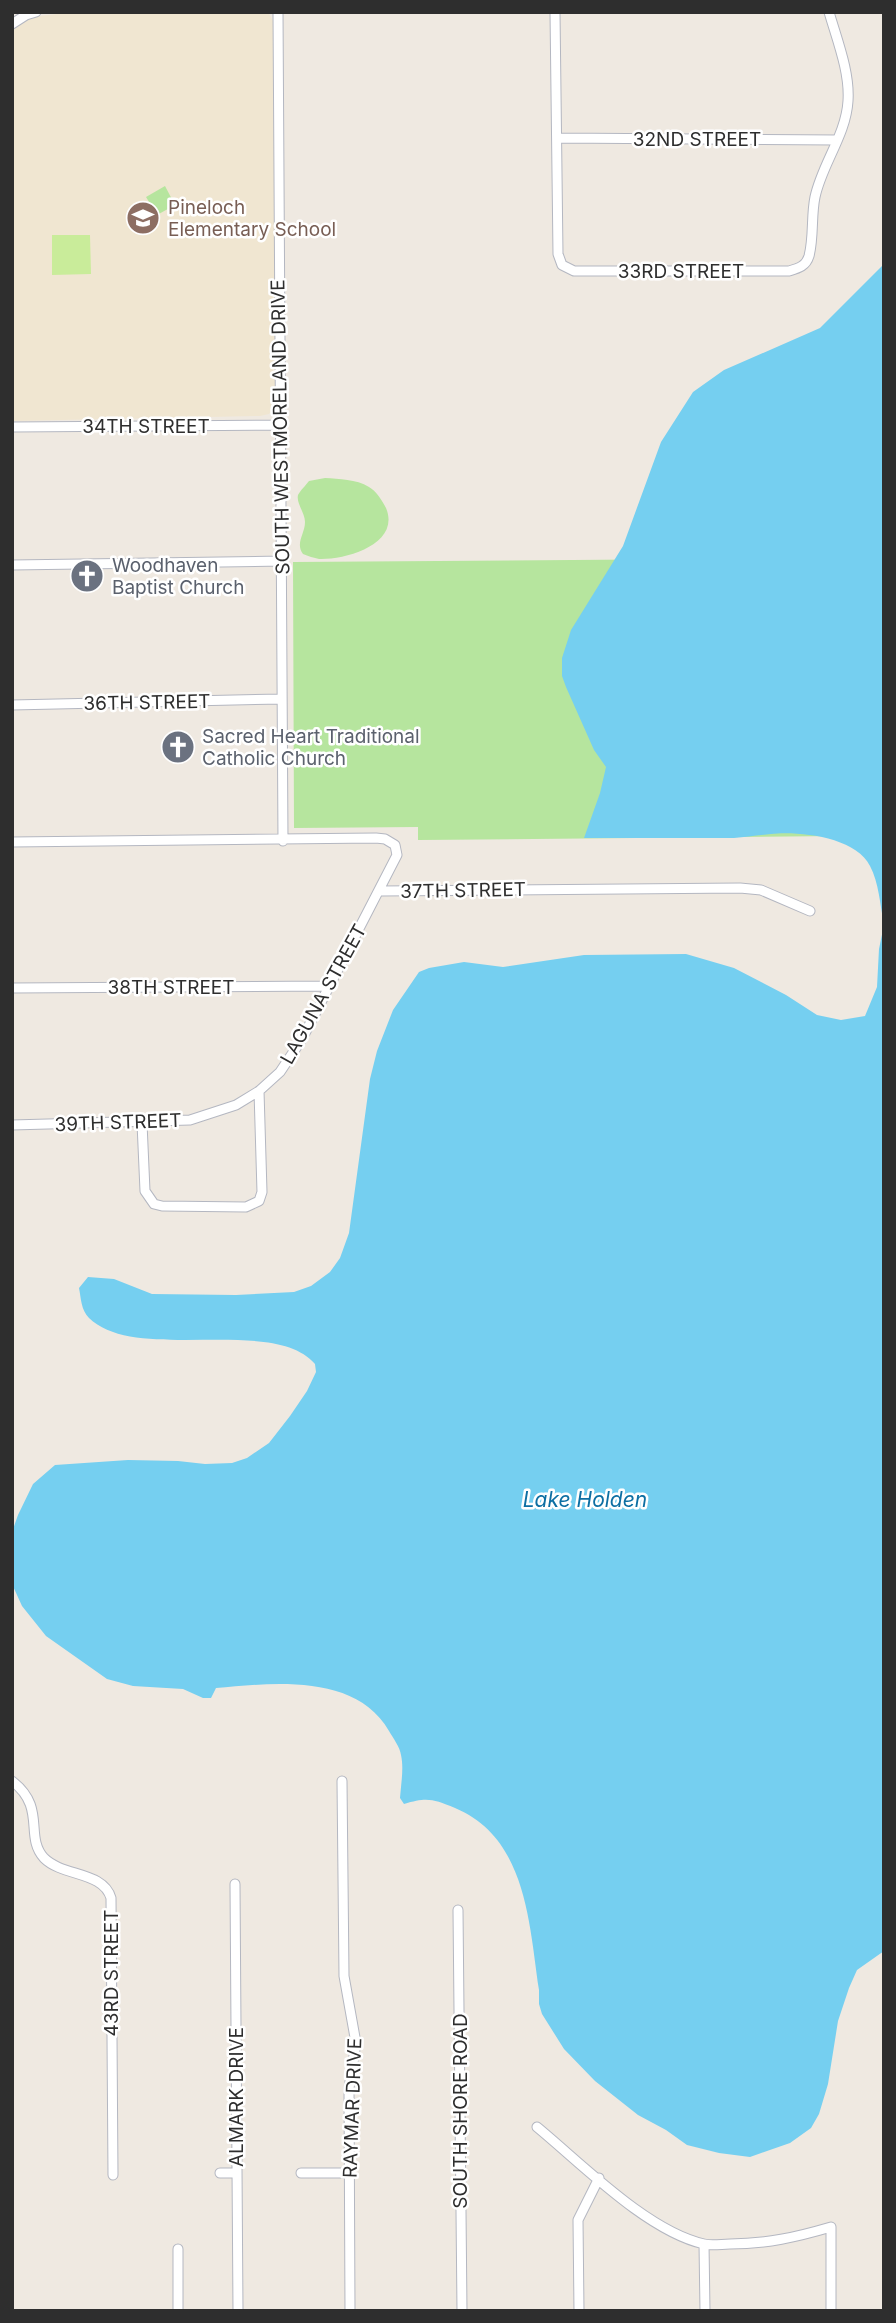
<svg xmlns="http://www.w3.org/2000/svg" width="896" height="2323" viewBox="0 0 896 2323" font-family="Inter,sans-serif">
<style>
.education{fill:#f0e6d1}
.green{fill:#b6e59e}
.pitch{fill:#c9ec9a}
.water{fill:#75cff0}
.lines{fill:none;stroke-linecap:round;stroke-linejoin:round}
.minor-casing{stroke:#b4b7c1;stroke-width:11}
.minor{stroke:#fff;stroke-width:9}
.labels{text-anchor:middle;stroke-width:5;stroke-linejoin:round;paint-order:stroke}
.street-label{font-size:19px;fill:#2e2e2e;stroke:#fff}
.education-label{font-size:19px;fill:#785e54;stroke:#fff;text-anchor:start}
.worship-label{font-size:19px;fill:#5b616d;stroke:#fff;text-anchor:start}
.water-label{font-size:21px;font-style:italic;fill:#0d6fa3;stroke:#fff}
</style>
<rect width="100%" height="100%" fill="#efe9e1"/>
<path class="education" d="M268 12 273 21 276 406 269 414 260 416 12 421V31L31 17 57 14Z"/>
<path class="green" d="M165 186 175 205 157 215 146 197Z
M325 478C339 479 356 479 369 487 376 491 382 500 386 508 401 544 346 560 319 559 314 558 308 556 303 554 295 543 305 534 305 522 305 513 296 503 298 495 300 491 306 485 309 481Z
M836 558 839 836 418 840V827L294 828 293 562Z"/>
<path class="pitch" d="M90 235 91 274 52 275V235Z"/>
<path class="water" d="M884 264V924C880 905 879 883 870 866 856 837 799 831 771 834 759 835 746 837 734 838H584L600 793 606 767 594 750 566 687 562 676V658L571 630 623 546 661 442 693 392 724 370 820 328Z
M884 925V1951L857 1970 849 1988 838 2021 828 2084 819 2114 811 2128 790 2143 750 2157 719 2153 687 2145 666 2130 638 2115 595 2081 564 2049 542 2014 539 2004V1990C529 1924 527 1838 455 1808 433 1799 427 1797 404 1804L400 1798C401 1784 404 1768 401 1755 400 1747 393 1738 389 1731 356 1673 272 1683 216 1688L211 1698H203L183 1689 133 1686 107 1679 46 1636 22 1606 12 1584V1532L18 1515 33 1484 55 1465 128 1460 178 1461 205 1464 232 1463 247 1458 269 1443 290 1416 307 1391 316 1372 315 1364C274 1315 136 1364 89 1318 81 1310 81 1298 79 1288L88 1277 114 1279 152 1294 236 1295 294 1292 311 1286 330 1272 340 1258 349 1233 370 1079 377 1051 393 1010 419 972 429 968 464 962 503 967 584 955 686 954 734 968 786 995 817 1015 841 1020 865 1016 877 987 879 949Z"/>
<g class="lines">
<defs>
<path id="minor" d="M278 12 283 841
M555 12 558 254 562 265 574 271H789C799 268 806 266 809 256 814 237 811 216 815 197 822 164 846 135 848 101 850 72 837 40 829 12
M12 24 26 15 36 12
M558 138 837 140
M12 427 279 425
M12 565 282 561
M12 705 282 699
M12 842 376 838 385 839 395 845 397 855 302 1039 280 1072 259 1091 236 1105 190 1120 12 1125
M380 891 740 888 761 890 810 911
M12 988 330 986
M142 1123 145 1191 154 1204 162 1206 246 1207 259 1201 262 1192 259 1091
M12 1781C47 1808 24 1836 44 1858 63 1877 103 1871 111 1898L113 2175
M342 1781 344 1976 356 2043 349 2088 350 2311
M235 1884 238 2311
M458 1910 462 2311
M537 2127C582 2164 647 2231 704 2244 712 2246 722 2244 730 2244 766 2244 797 2237 831 2227V2311
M220 2173H237
M301 2173H349
M704 2244 705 2311
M178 2249V2311
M579 2311 578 2220 599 2178"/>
</defs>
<use href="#minor" class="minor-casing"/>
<use href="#minor" class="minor"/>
</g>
<defs>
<symbol id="school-disc" viewBox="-11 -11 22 22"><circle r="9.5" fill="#8d6e63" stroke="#fff"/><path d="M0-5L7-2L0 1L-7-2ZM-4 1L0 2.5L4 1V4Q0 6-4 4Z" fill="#fff"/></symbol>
<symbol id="church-disc" viewBox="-11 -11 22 22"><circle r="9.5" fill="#6b7280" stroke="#fff"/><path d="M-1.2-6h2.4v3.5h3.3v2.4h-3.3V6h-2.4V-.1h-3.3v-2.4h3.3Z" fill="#fff"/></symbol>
</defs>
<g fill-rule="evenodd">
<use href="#school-disc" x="124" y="199" width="38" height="38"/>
<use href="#church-disc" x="68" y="557" width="38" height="38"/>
<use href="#church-disc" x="159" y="728" width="38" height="38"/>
</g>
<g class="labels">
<g class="street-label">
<text x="697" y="146">32ND STREET</text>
<text x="681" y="278">33RD STREET</text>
<text x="146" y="433">34TH STREET</text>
<text transform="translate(280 427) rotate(-91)" y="7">SOUTH WESTMORELAND DRIVE</text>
<text transform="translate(147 702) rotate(-1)" y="7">36TH STREET</text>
<text transform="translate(463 890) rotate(-1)" y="7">37TH STREET</text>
<text x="171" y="994">38TH STREET</text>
<text transform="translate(323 994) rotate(-61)" y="7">LAGUNA STREET</text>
<text transform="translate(118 1122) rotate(-2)" y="7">39TH STREET</text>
<text transform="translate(111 1973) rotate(-90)" y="7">43RD STREET</text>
<text transform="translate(236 2097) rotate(-90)" y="7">ALMARK DRIVE</text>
<text transform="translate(352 2108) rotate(-88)" y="7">RAYMAR DRIVE</text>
<text transform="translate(460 2111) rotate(-90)" y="7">SOUTH SHORE ROAD</text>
</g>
<g class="education-label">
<text x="168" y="214">Pineloch<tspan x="168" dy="22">Elementary School</tspan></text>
</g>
<g class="worship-label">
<text x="112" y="572">Woodhaven<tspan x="112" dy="22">Baptist Church</tspan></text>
<text x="202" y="743">Sacred Heart Traditional<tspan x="202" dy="22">Catholic Church</tspan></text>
</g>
<g class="water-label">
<text x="585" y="1507">Lake Holden</text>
</g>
</g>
<rect width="896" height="2323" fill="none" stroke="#2e2e2e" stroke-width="28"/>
</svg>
